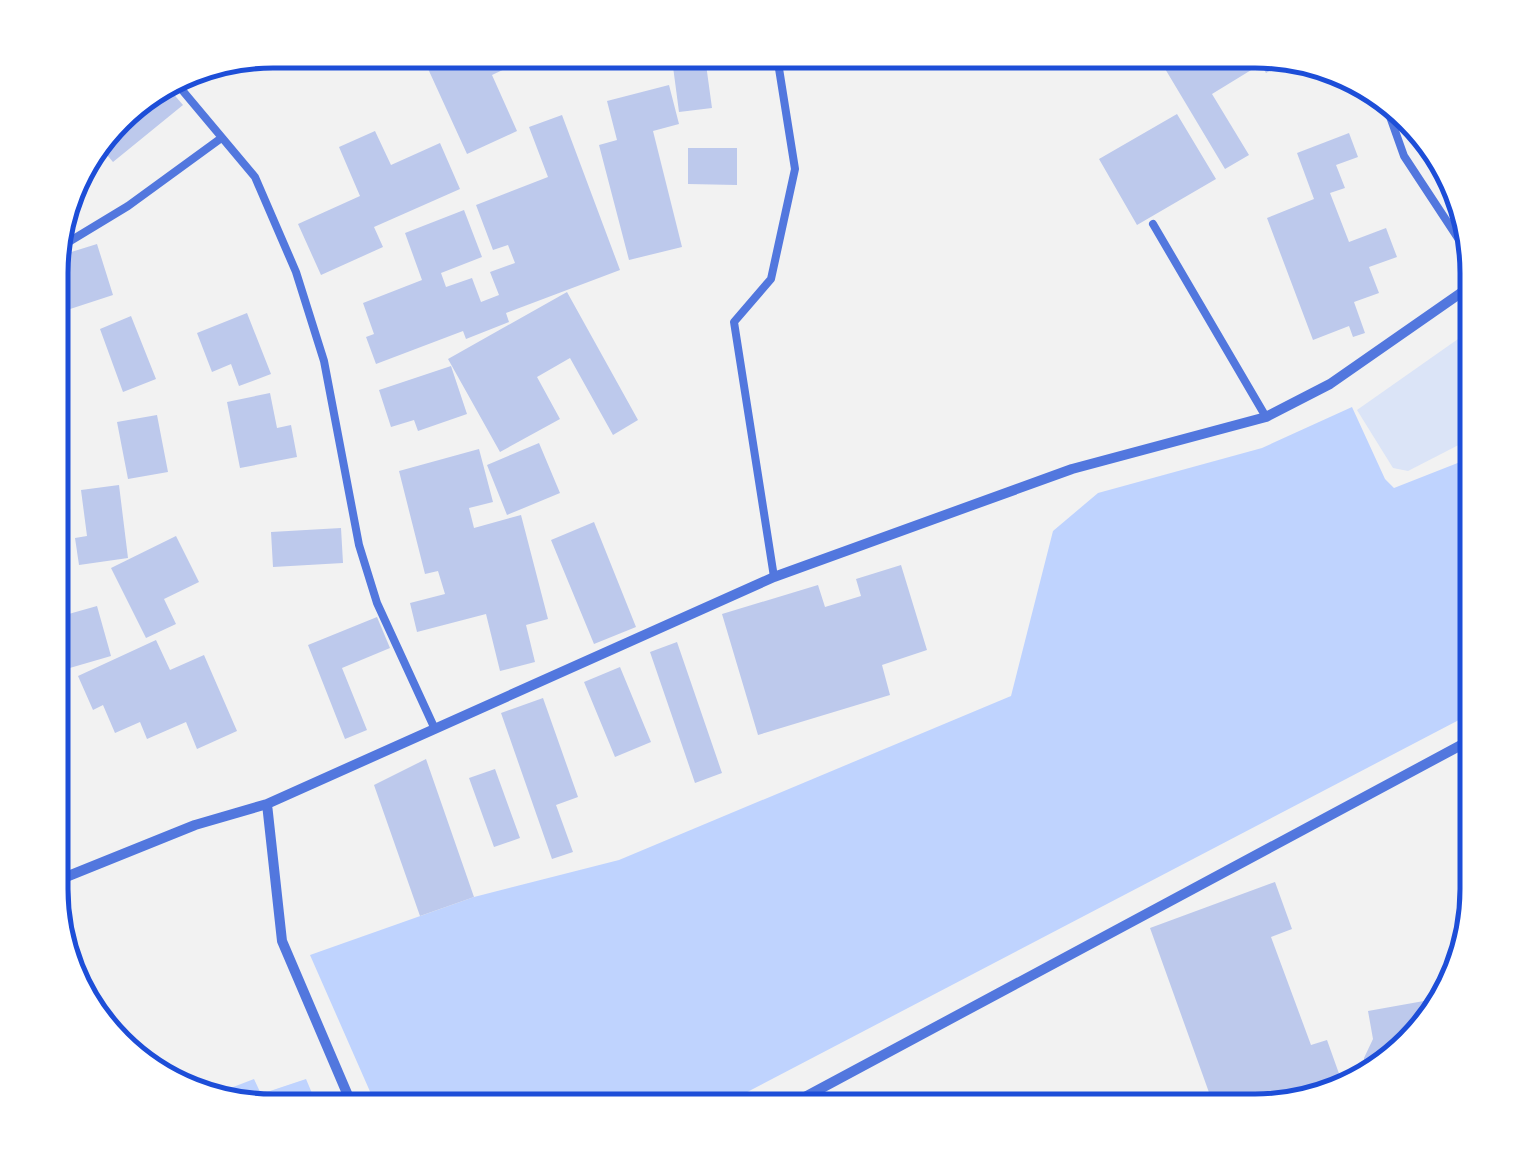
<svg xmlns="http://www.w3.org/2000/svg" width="1528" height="1162" viewBox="0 0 1528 1162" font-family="Arial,sans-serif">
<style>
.green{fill:#dbe4f7}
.water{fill:#bfd3fe}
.building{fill:#bdc9ec}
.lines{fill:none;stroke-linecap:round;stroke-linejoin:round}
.service{stroke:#5277de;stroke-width:8}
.minor{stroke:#5277de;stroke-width:10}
.rim{fill:none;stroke:#1d4ed8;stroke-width:5}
</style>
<rect width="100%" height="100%" fill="#f2f2f2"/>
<path class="green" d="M1478 325V435L1408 471 1393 468 1357 410Z"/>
<path class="water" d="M1352 407 1385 479 1394 488 1478 455V710L709 1112H379L310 955 474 897 619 860 1011 696 1053 531 1098 493 1262 448Z
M254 1079 261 1094 306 1079 320 1112H259L215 1094Z"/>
<path class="building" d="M1269 50 1290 59 1266 73 1261 64 1212 94 1249 155 1225 169 1155 52Z
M1109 52H1147L1119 69Z
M705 57 712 108 679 112 672 59Z
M528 58 492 75 517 131 467 154 424 60Z
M164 83 183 105 113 162 96 142 126 105Z
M669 85 679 124 653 131 682 247 629 260 599 145 617 140 607 101Z
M1177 114 1216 179 1137 225 1099 159Z
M562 115 620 270 506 313 509 322 466 339 463 331 376 364 366 337 374 334 363 303 422 280 405 233 464 210 482 257 441 273 446 287 472 278 481 302 499 295 490 272 515 263 508 245 493 250 476 205 548 177 529 127Z
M375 131 391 165 440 143 460 189 374 227 383 247 321 275 298 224 360 196 339 147Z
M1349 133 1358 157 1336 165 1345 188 1330 193 1349 242 1386 228 1397 257 1369 267 1379 293 1354 302 1365 333 1353 337 1349 326 1313 340 1267 218 1314 199 1297 153Z
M688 148H737V185L688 184Z
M97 244 113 295 64 311 52 258Z
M567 292 638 420 613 435 570 358 537 377 560 419 500 452 448 359Z
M247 313 271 374 239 386 231 364 212 372 197 333Z
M131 316 156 379 123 392 100 329Z
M451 366 467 414 418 431 414 420 391 427 379 390Z
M270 393 277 428 291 425 297 457 240 468 227 402Z
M157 415 168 472 128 479 117 422Z
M539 443 560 493 507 515 487 465Z
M479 449 493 502 469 508 474 528 521 515 548 619 526 625 535 662 500 671 486 614 417 632 410 603 445 594 438 571 425 574 399 471Z
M119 485 128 558 79 565 75 538 87 536 81 490Z
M594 522 636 627 594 644 551 540Z
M341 528 343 563 273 567 271 532Z
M176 536 199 582 164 599 176 624 146 638 111 568Z
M901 565 927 650 882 665 890 695 758 735 722 614 818 585 825 607 861 596 856 579Z
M97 606 111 656 56 672 51 619Z
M377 617 390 648 342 668 367 730 345 739 308 645Z
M156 640 170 670 204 655 237 731 197 749 186 722 147 739 140 722 115 733 103 705 93 710 78 676Z
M677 642 722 773 695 783 650 652Z
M620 667 651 742 615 757 584 682Z
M543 698 578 797 556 805 573 852 552 859 501 713Z
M426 759 474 897 420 916 374 785Z
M495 769 520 838 494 847 469 778Z
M1275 882 1292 929 1271 937 1311 1045 1327 1040 1342 1082 1267 1109 1216 1112 1150 928Z
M1435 999 1423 1036 1365 1080 1364 1058 1373 1039 1368 1011Z"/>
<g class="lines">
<path class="service" d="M172 78 255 177 296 272 324 361 359 545 377 603 434 727
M1383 97 1404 156 1477 267
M1153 224 1266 417
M52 252 128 206 220 139
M774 577 734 322 771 279 795 169 777 56
M51 828 67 876"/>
<path class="minor" d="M267 804 282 941 355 1112
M51 883 195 825 267 804 774 577 1072 469 1266 417 1330 384 1478 281
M777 1112 1478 736"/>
</g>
<path d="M0 0H1528V1162H0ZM273 68H1255A205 205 0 0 1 1460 273V889A205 205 0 0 1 1255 1094H273A205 205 0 0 1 68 889V273A205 205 0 0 1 273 68Z" fill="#fff" fill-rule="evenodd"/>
<path class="rim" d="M273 68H1255A205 205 0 0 1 1460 273V889A205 205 0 0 1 1255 1094H273A205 205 0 0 1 68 889V273A205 205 0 0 1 273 68Z"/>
</svg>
